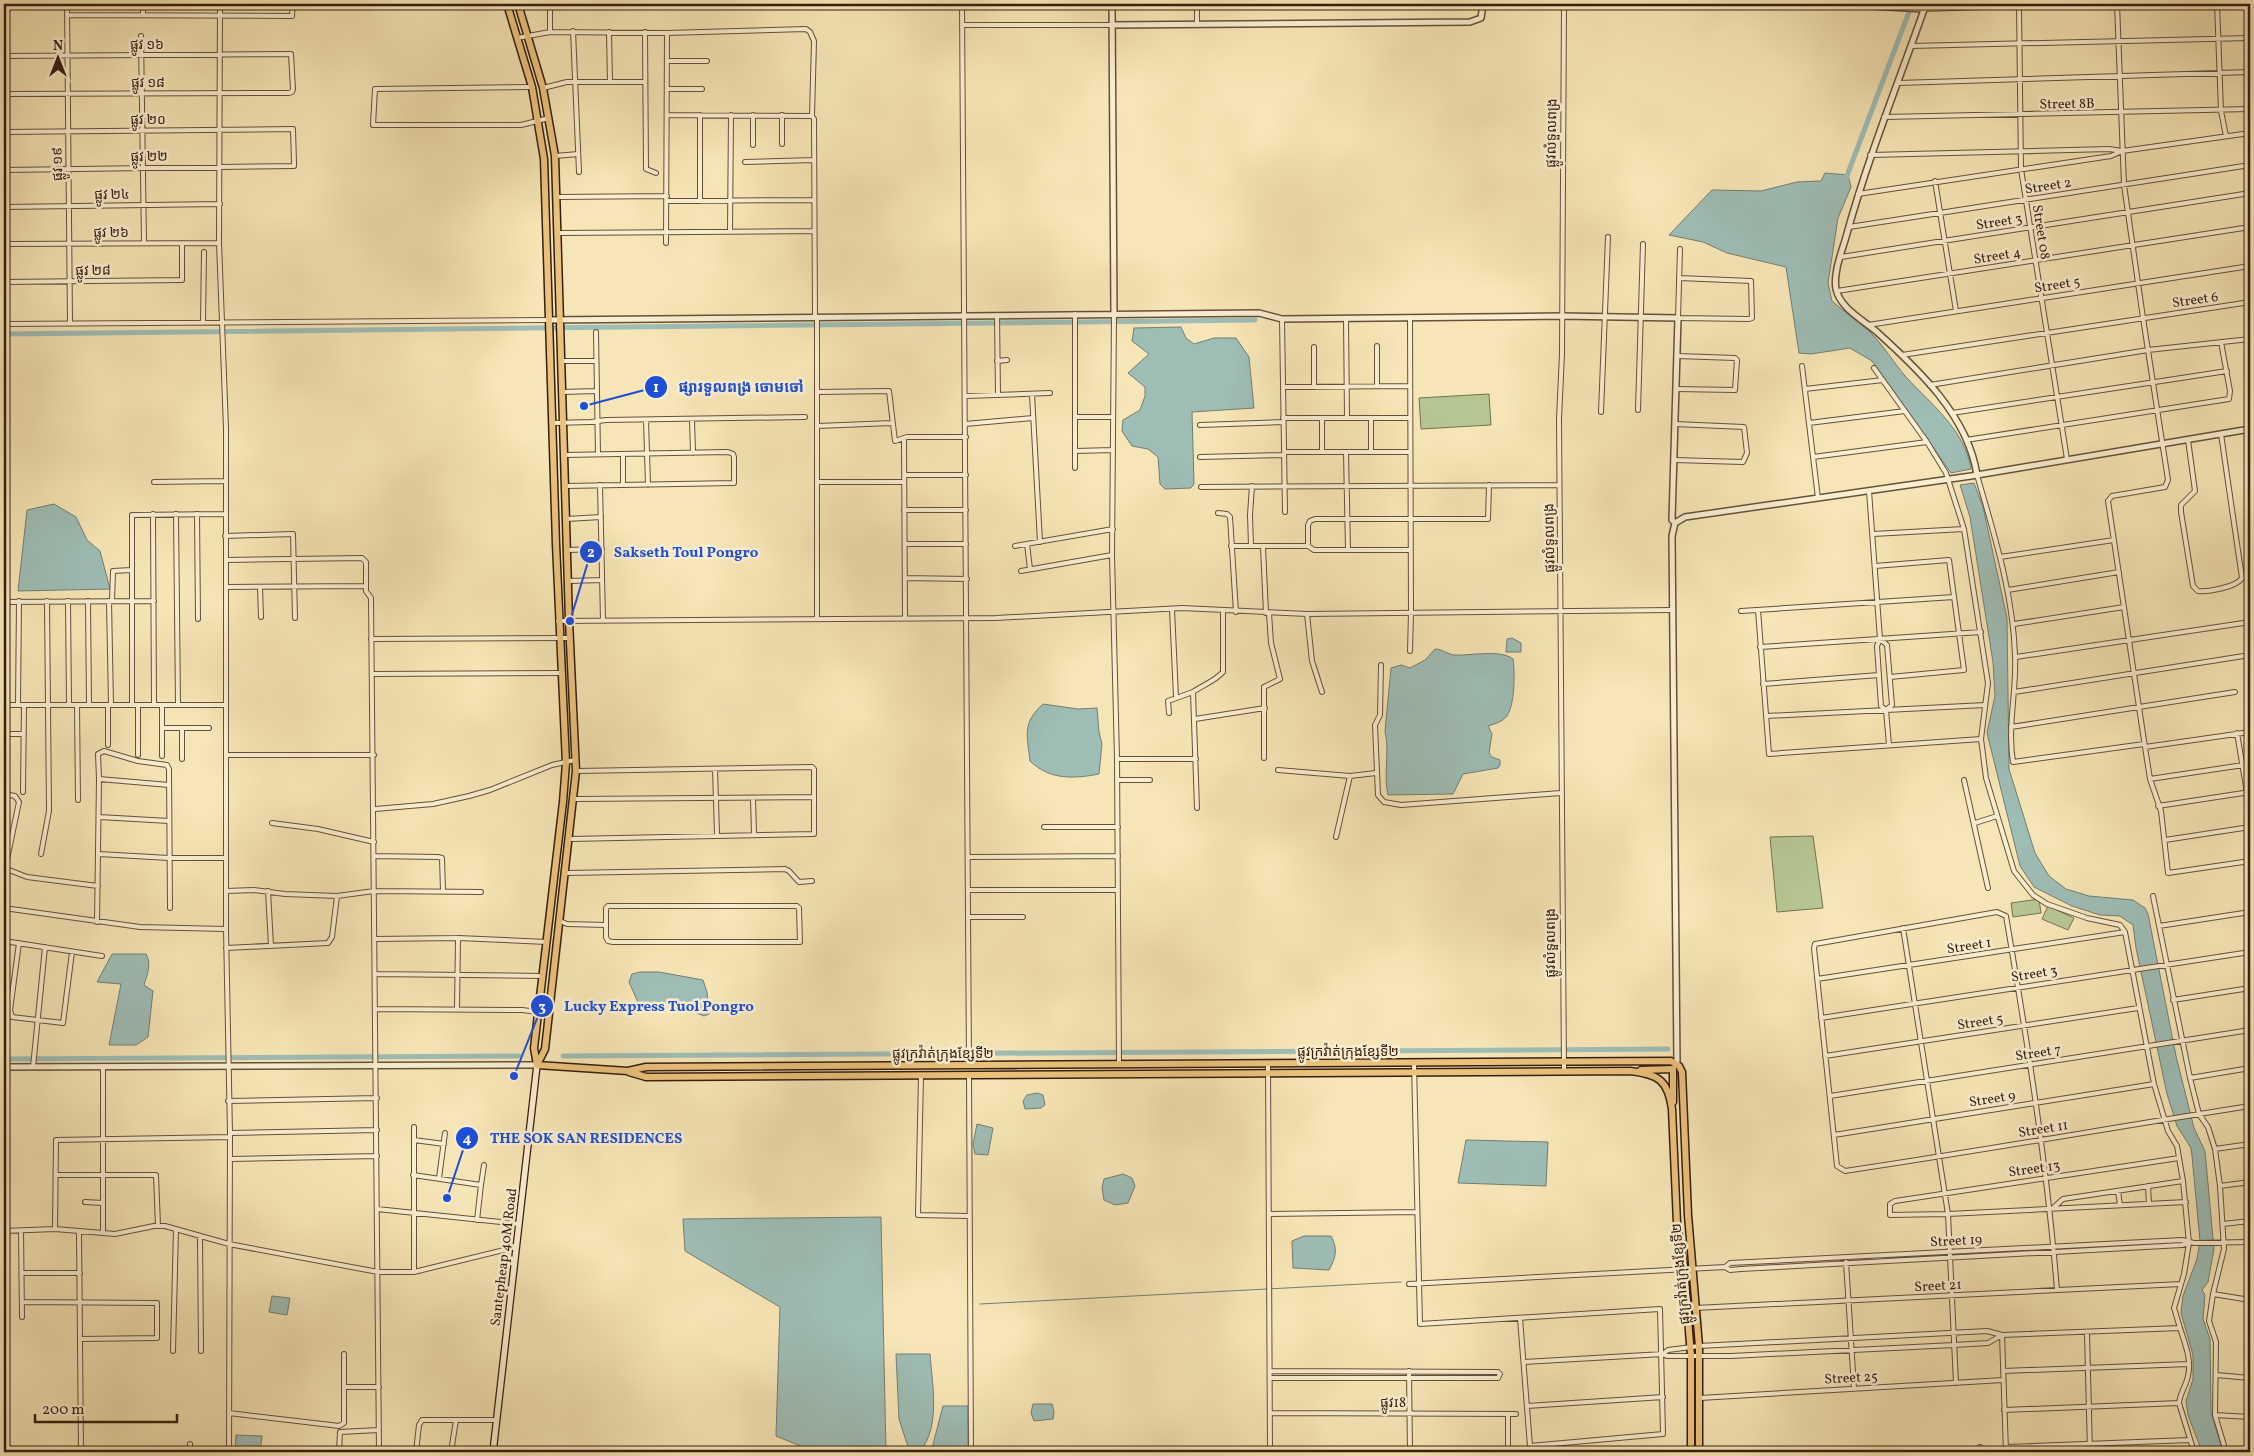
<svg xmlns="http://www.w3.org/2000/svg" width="2254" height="1456" viewBox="0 0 2254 1456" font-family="Vollkorn,'Noto Sans Khmer',serif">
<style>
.green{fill:#b6c693;stroke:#767251}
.water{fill:#9ebdb5;stroke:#747d73}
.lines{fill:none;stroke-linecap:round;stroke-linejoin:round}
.stream{stroke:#747d73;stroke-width:1}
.canal{stroke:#9ebdb5;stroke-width:5}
.minor-casing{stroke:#665039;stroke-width:6}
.tertiary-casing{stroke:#665039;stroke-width:8}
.secondary-casing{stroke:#361e0f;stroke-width:8}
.primary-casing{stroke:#361e0f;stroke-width:9}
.minor{stroke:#f9eed0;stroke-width:4}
.tertiary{stroke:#f9eed0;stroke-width:5}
.secondary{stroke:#f9eed0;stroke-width:5.5}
.primary{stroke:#ebc27b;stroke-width:6}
.labels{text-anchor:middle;stroke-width:5;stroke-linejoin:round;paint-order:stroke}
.street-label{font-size:14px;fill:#361e0f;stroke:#f9eed0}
.leader{fill:none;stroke:#1d4ed8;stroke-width:2}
.callout-dot{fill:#1d4ed8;stroke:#f9eed0;stroke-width:2}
.mark-label{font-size:15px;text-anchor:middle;font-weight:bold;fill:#fff}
.callout-label{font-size:15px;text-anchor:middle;font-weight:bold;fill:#1d4ed8;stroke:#f9eed0;stroke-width:5;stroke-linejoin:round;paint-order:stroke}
</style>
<rect width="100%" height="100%" fill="#f6e5b6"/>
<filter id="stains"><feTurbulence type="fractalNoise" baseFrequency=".004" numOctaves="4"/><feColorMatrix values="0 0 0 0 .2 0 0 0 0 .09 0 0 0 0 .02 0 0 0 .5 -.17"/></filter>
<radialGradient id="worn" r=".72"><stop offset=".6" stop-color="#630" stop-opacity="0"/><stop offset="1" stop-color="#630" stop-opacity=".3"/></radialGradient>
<path class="green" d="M1489 394 1491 425 1421 429 1419 398Z
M1813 836 1823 908 1777 912 1770 837Z
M2039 899 2041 913 2013 917 2011 903Z
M2048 906 2074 918 2068 930 2042 919Z"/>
<path class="water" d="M1825 173 1848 175 1851 187 1838 218 1828 283 1832 301C1844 312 1858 321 1870 332 1884 346 1894 363 1906 377 1931 404 1965 430 1971 469L1951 473 1872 361 1850 348 1811 354 1799 353 1786 267 1727 253 1703 242 1669 235 1712 190 1761 191 1797 182 1821 181Z
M1181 327 1186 338 1194 344 1214 338H1236L1249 357 1254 408 1192 412 1194 484 1191 488 1165 489 1160 484 1158 457 1148 449 1132 446 1122 431 1123 420 1140 410 1145 396V387L1128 373 1149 354 1132 341 1134 328Z
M1974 483 1983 507 2007 618 2009 769 2035 853 2049 876 2066 889 2089 896 2133 900 2145 908 2148 914 2176 1056 2194 1128 2205 1151 2214 1249 2208 1282 2202 1290 2205 1295 2203 1319 2210 1339 2211 1412 2223 1452H2202L2188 1415 2186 1401 2193 1379V1355L2181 1313 2183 1296 2197 1259 2200 1241 2192 1156 2191 1148 2177 1126 2167 1094 2136 948 2133 925 2120 916 2100 915 2072 906 2034 887 2020 866 1987 733 1995 696 1993 662 1970 517 1960 485Z
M54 504 76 517 87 540 100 551 110 589 18 591 27 510Z
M1512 638 1521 643V652H1506L1507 639Z
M1435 649C1442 649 1447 654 1454 655 1470 656 1500 649 1513 659 1515 672 1515 707 1506 717 1502 722 1494 724 1488 726L1492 734 1489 753 1492 757 1500 760V765L1498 768 1463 774 1453 794 1388 795C1383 774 1390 752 1385 732L1391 668 1401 665 1410 668 1425 660Z
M1043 704 1078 709 1097 708 1099 732 1102 744 1099 774C1073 779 1050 780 1030 761 1027 735 1022 723 1043 704Z
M112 954H146C152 964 147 975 144 985L153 991 148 1037 136 1045H109L121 984 97 982Z
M640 972H659L703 980 707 992 709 1014 704 1016 681 1007 660 1004 640 1007 629 982 632 974Z
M1037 1093 1043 1095 1045 1105 1041 1108 1025 1109 1023 1101 1027 1095Z
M977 1124 993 1128 988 1155 975 1154 973 1144Z
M1466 1140 1548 1142 1546 1186 1458 1183Z
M1123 1174 1132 1178 1135 1186 1128 1203 1115 1205 1104 1200 1102 1188 1104 1179Z
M881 1217 886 1452H815L776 1436 780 1307 685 1251 683 1219Z
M1304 1236H1331C1338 1248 1336 1258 1329 1270L1293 1268 1292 1241Z
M272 1296 290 1298 287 1315 269 1312Z
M896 1354H930C932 1383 941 1427 920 1451L909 1450 899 1419Z
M1033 1404H1052L1054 1412 1053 1419 1034 1421 1031 1413Z
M943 1406H968V1452H931Z
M236 1435 262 1436 260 1452H235Z"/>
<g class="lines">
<path class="stream" d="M980 1304 1401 1282"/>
<path class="canal" d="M1845 181 1912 4
M4 334 1255 320
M563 1056 1668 1049
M4 1059 519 1056"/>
<defs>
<path id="minor" d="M67 4 70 323
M143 4V15
M220 4 219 243 226 428V929L230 1133 229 1452
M962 4 969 1066
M1197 4V25
M2117 4 2124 185 2143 318 2168 480 2165 487 2112 496 2108 501 2145 747 2150 779 2161 811 2168 873 2250 861
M2217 4 2221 111 2226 136
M2019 6 2021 169 2067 459
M1924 9 2069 4
M67 15 292 16 293 4
M962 25H1112
M573 31 579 172
M550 32V4
M609 32 610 82
M645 32 646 169 656 173
M141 36 144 243
M517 38 550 32 667 33 806 29 810 32 814 41 812 116
M1911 46 2250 38
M4 56 291 54 293 89 292 92 289 93 4 94
M667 61H707
M1898 83 2250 72
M532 87 375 89 373 125H521L549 118
M543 88 567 82H645
M667 89H702
M667 115 812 116 814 119 815 317
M700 115V201
M1884 117 2250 109
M4 132 293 129 294 163V166L4 170
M782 144V115
M753 145V115
M1870 155 2109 149 2122 151
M555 156 578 154
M745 162 814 160
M1935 181 1956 311
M1858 194 2111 156 2122 151 2250 133
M557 197 667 196
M667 201 814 200
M4 207 220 204
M1849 227 2250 165
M730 231 731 115
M558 233 814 231
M666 243 667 33
M4 244 219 243
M1841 257 2250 193
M1679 278 1751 281 1752 318 1749 319 1678 318 1680 249
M4 282 182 280V243
M1837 291 2250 227
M1075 314V451L1113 450
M1114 314 1112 555 1117 759 1119 1064
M997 315 998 395
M817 317V619
M1346 318 1347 418
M1282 319 1285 512
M203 322 204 252
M4 324 549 320
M1868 325 2250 266
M596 332 598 454
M1377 346V386
M1314 347V387
M1902 355 2250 302
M562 361H596
M997 361 1007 360
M1802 366 1818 498
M1874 368 1927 442 1946 473 1964 529 1988 683 1981 739 1986 778 2014 871 2033 895 2047 904 2087 918 2120 925 2125 932 2154 1084 2168 1131 2177 1146 2183 1181 2189 1243 2184 1274 2174 1308 2180 1328
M1930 385 2148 350 2250 339
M1283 387 1410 386
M1676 389 1735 390 1737 360 1735 358 1677 356
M1805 389 1883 380
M562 392 597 391
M817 392 889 391 895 441 907 437H966
M1032 394 1040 542
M965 396 1050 393
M1638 410 1643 244
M1601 412 1608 237
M1952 413 2227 371
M1075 417H1113
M1283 418H1410
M1322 418V452
M1371 418V452
M646 420 648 485
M692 420 693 453
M553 423 591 422 606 420 805 417
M1809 423 1905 411
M965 424 1033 418
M1200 425 1283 422
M817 426 892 423
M904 439 905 618
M1966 440 2229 399 2230 391 2221 342
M2188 440 2195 491 2181 505V512L2193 586 2198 591C2208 592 2237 587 2242 578L2221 434
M1284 452H1410
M1346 452 1348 550
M623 454V485
M564 455 728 452 733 454 734 457V483L565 486
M1200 457 1284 455
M1813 457 1927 442
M1674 460 1743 462 1747 453 1744 427 1675 424
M1075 468V451
M904 475H966
M1977 475C1994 534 2013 593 2015 655 2017 690 2007 726 2013 762L2144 744
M154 482 225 481
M817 482H904
M600 485 603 620
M1201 487 1559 485
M1869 491 1880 639 1877 646 1881 706 1886 710 1889 745
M904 510H966
M1218 513 1227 514 1230 517 1236 612
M153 514 154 705
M176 514 178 705
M197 514 198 619
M566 519 601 517
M1873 534 1964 529
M225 536 293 534 295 618
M905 544H966
M1027 544 1030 569
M1015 546 1113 529
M1231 546H1308L1314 550H1411
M1251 546 1250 515 1252 486
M1308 546V525L1310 521 1315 519H1488L1489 485
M1263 547 1266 613
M567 550 602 549
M2000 557 2114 540
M226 560 362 558 366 562V591L371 598 379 1452
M1875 566 1949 560 1964 670 1890 677
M1021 571 1112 555
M905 578 967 579
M568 581 602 580
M226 587 366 586
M260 587 261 617
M2008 590 2119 572
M68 601 69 705
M88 601 89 705
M109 601 111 705
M112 601 113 571 131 570
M4 602 154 601
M1172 609 1176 697
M1758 610 1769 754 1981 739
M1741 611 1954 597
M1307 614 1312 661 1322 692
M558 621 996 618 1182 608 1307 614 1672 610
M2014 624 2124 607
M371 639 570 638
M1880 639 1887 645 1892 705 1887 709
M1760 647 1981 632
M1410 651 1411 613 1410 317
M2016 657 2250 622
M1381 665 1380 715 1375 725 1378 795 1384 802 1401 805 1561 793
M372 674 561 673
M1763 684 1879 675
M2014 692 2250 655
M4 705H225
M18 705 19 601
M77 705 78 800
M132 705V515L225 514
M138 705V755
M162 705V756
M1169 713 1168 701 1193 692
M1766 716 1985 705
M1195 719 1265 708
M2011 727 2235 692
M162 728H209
M182 728V759
M2237 733 2250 811
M4 734H24
M108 745V705
M2145 747 2250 732
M226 755H374
M1264 758V687L1280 679 1271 643 1269 613
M1117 759H1196
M715 769 717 834
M1278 770 1350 776 1376 773
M99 779 98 754 104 751 138 761 167 765 169 769 170 908
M2150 779 2250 764
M1117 780H1150
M1964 780 1988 888
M23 792 24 705
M4 794 15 796 19 802 4 874
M574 799 813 797
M753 799 754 834
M2158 806 2250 792
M1197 808 1193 692C1203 685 1215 681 1223 672V611
M375 809 433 804 469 796 490 790 552 765 575 760
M99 817 169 821
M272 823 318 829 374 842
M1975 823 1997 816
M1044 827H1118
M1336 837 1350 776
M570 839 814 834V769L812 767 576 771
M2165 840 2250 827
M41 854 49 811 47 601
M99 854 169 858H226
M374 856 438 857 442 858 443 891
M968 857 1118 856
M4 868 27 877 98 886
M566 873 785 869 789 871 799 882 812 881
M968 890H1118
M226 891 254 890 285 894 337 896 374 891 481 892
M268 891 271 946
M2153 896 2190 1078 2199 1114 2208 1127 2215 1149 2220 1186 2224 1249 2213 1294 2209 1321 2216 1342 2215 1415 2250 1417
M608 906H797L799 908 800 942H613L608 941 606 937V908Z
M4 908 140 927 226 929
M968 917H1023
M560 921 567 924 606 925
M97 922 99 779 169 785
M2159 926 2250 912
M1903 928 1948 1214 1956 1383
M375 939 458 938 547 942
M4 941 102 956
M19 943 10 1010 12 1017 63 1023 72 952
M226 948 328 943 332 937 337 896
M375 974 543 976
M1817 979 2125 932
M2173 1000 2250 988
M376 1009 522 1010 538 1012
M457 1009 458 938
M1821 1018 2250 952
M1825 1056 2138 1008
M1414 1063 1420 1324 1660 1309 1663 1434 1530 1446 1520 1318
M1268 1064 1270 1452
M103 1066V1233
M33 1067 45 947
M1564 1071 1559 419 1562 354 1564 4
M921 1075 918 1215 969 1216
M969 1075 971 1452
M2190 1078 2250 1068
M1830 1096 2250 1030
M228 1101 377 1098
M414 1127V1272
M230 1133 377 1130
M1834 1135 2154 1084
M414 1140 444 1144
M2215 1149 2250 1144
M2179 1158 1895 1201 1890 1204V1215L1948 1214 2186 1202
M230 1159 377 1156
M56 1175H156L158 1226
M413 1175 481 1185 477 1220
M439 1178 445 1133
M481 1185 484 1165
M2148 1186 2149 1204
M2220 1186 2250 1182
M2118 1191 2120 1205
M85 1202 103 1203
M2053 1208 2063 1199 2183 1181
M377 1209 519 1224
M1269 1214 1416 1212
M2223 1224 2250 1221
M55 1229 56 1140 230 1137
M4 1231 55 1229 115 1234 154 1226H165L229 1244 378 1272H414L516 1247
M21 1231 22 1317
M79 1231 81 1452
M200 1236 201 1351
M1846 1262 1854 1388
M1725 1267 1730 1263 2182 1240 2194 1243 2250 1242
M22 1273H80
M1409 1284 1725 1267 1730 1270 1741 1269 2182 1245 2189 1243
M2057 1290C2047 1164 2027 1040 2006 916L1997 912 1815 944 1814 948 1837 1166 1845 1171C1980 1151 2115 1127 2250 1106
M2213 1294 2250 1300
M22 1302 157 1303V1338L80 1339
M1695 1308 2181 1284
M2087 1333 2090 1452
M2002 1335 2006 1452
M173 1351 176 1229
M1663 1354 1668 1350 1699 1346 1987 1331 2002 1335 2180 1328C2185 1344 2192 1360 2188 1376 2186 1386 2180 1393 2179 1403L2194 1452
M1524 1362 1663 1354 1667 1356H1731L1954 1345 1988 1343 2002 1335
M1270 1371 1498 1372 1500 1374 1498 1378H1270
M1409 1371 1410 1452
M2003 1371 2189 1364
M2216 1375 2250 1378
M2247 1378 2250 1344
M345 1387H379
M1700 1398 2003 1380
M1527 1406 1663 1397
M2004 1410 2179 1403
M229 1413 331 1425 339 1426 344 1423V1354
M1270 1413 1516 1414
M1508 1414V1452
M2215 1415 2226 1452
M1980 1447V1452
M2006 1447 2190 1440
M190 1452V1444
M339 1452 340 1432 379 1430
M416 1452 419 1425 422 1420H497
M451 1452 456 1420
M1366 1452H1499"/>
<path id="tertiary" d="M1112 4 1114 314
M1834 4 1924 9
M1926 4C1899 81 1868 157 1846 237 1842 251 1833 273 1836 289 1840 308 1863 320 1877 332 1919 370 1968 416 1977 475
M1112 25 1470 22 1481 18 1483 4
M549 320 1259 313 1282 319 1561 316 1678 318 1672 520 1675 523
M1677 1064 1672 536 1675 523 1685 517 1971 476 2250 429
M4 1067 537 1065"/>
<path id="secondary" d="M493 1452 537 1065"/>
<path id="primary" d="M507 4 532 87 544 159 556 544 566 763 563 802 534 1048 537 1065
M518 4 543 88 555 156 569 621 576 771 545 1049 537 1065
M537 1065 628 1071 646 1067 1671 1061 1679 1066 1682 1072 1688 1215 1699 1346V1452
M1641 1070 1673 1069V1102
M629 1072 646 1077 1630 1071C1658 1074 1668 1080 1672 1109L1677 1223 1684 1269 1691 1356V1452"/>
</defs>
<use href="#minor" class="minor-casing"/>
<use href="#tertiary" class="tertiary-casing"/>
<use href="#secondary" class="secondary-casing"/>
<use href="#primary" class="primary-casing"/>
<use href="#minor" class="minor"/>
<use href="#tertiary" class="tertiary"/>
<use href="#secondary" class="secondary"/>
<use href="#primary" class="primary"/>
</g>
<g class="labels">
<g class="street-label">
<text x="147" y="49">ផ្លូវ ១៦</text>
<text x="148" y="87">ផ្លូវ ១៨</text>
<text transform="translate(2067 103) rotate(-1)" y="5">Street 8B</text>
<text x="148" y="124">ផ្លូវ ២០</text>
<text transform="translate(1551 133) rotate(-89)" y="5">ផ្លូវលំទួលពង្រ</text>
<text transform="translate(149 156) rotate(-1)" y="5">ផ្លូវ ២២</text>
<text transform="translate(57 164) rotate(-91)" y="5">ផ្លូវ ១៩</text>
<text transform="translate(2048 185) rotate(-9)" y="5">Street 2</text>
<text transform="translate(112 194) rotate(-1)" y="5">ផ្លូវ ២៤</text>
<text transform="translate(1999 221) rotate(-9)" y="5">Street 3</text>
<text x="111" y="237">ផ្លូវ ២៦</text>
<text transform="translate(2042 232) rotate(81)" y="5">Street 08</text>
<text transform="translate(1997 255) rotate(-9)" y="5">Street 4</text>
<text transform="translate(93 270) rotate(-1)" y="5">ផ្លូវ ២៨</text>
<text transform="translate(2057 284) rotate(-9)" y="5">Street 5</text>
<text transform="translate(2195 299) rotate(-8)" y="5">Street 6</text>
<text transform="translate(1549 538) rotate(-91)" y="5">ផ្លូវលំទួលពង្រ</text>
<text transform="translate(1550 943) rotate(-90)" y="5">ផ្លូវលំទួលពង្រ</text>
<text transform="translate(1969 945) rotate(-9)" y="5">Street 1</text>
<text transform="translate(2034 973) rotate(-9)" y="5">Street 3</text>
<text transform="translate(1980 1021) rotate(-9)" y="5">Street 5</text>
<text x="1348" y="1056">ផ្លូវក្រវ៉ាត់ក្រុងខ្សែទី២</text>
<text transform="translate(2038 1052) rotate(-9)" y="5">Street 7</text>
<text x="943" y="1058">ផ្លូវក្រវ៉ាត់ក្រុងខ្សែទី២</text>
<text transform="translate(1992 1098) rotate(-9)" y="5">Street 9</text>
<text transform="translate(2043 1128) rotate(-9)" y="5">Street 11</text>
<text transform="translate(2034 1168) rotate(-8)" y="5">Street 13</text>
<text transform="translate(1956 1240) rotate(-3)" y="5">Street 19</text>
<text transform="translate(503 1257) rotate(-83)" y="5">Santepheap 40M Road</text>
<text transform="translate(1680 1274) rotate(-95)" y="5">ផ្លូវក្រវ៉ាត់ក្រុងខ្សែទី២</text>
<text transform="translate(1938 1285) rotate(-3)" y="5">Sreet 21</text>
<text transform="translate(1851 1377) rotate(-3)" y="5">Street 25</text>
<text x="1393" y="1407">ផ្លូវ18</text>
</g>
</g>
<path class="leader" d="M584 406L656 387M570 621L591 552M514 1076L542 1006M447 1198L467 1138"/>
<g class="callout-dot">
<circle cx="584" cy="406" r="5"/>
<circle cx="570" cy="621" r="5"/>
<circle cx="514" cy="1076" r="5"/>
<circle cx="447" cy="1198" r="5"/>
<circle cx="656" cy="387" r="12"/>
<circle cx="591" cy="552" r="12"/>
<circle cx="542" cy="1006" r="12"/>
<circle cx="467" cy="1138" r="12"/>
</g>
<g class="mark-label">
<text x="656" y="392">1</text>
<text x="591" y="557">2</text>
<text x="542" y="1011">3</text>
<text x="467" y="1143">4</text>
</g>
<g class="callout-label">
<text x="741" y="392">ផ្សារទួលពង្រ ចោមចៅ</text>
<text x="686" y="557">Sakseth Toul Pongro</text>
<text x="659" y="1011">Lucky Express Tuol Pongro</text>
<text x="586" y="1143">THE SOK SAN RESIDENCES</text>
</g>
<rect width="2254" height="1456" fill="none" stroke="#f6e5b6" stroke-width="20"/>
<rect x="5" y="5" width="2244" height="1446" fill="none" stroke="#361e0f" stroke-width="2.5"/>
<rect x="10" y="10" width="2234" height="1436" fill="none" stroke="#361e0f"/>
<g transform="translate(58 58)" stroke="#f9eed0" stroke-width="4" paint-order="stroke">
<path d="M0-4L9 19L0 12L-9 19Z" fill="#361e0f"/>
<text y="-8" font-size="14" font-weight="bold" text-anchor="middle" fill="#361e0f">N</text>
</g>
<path d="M35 1414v8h142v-8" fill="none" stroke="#361e0f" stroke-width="2.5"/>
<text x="42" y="1414" font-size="15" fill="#361e0f" stroke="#f9eed0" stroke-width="4" paint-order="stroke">200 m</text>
<rect width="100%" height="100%" filter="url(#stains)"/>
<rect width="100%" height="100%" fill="url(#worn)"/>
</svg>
